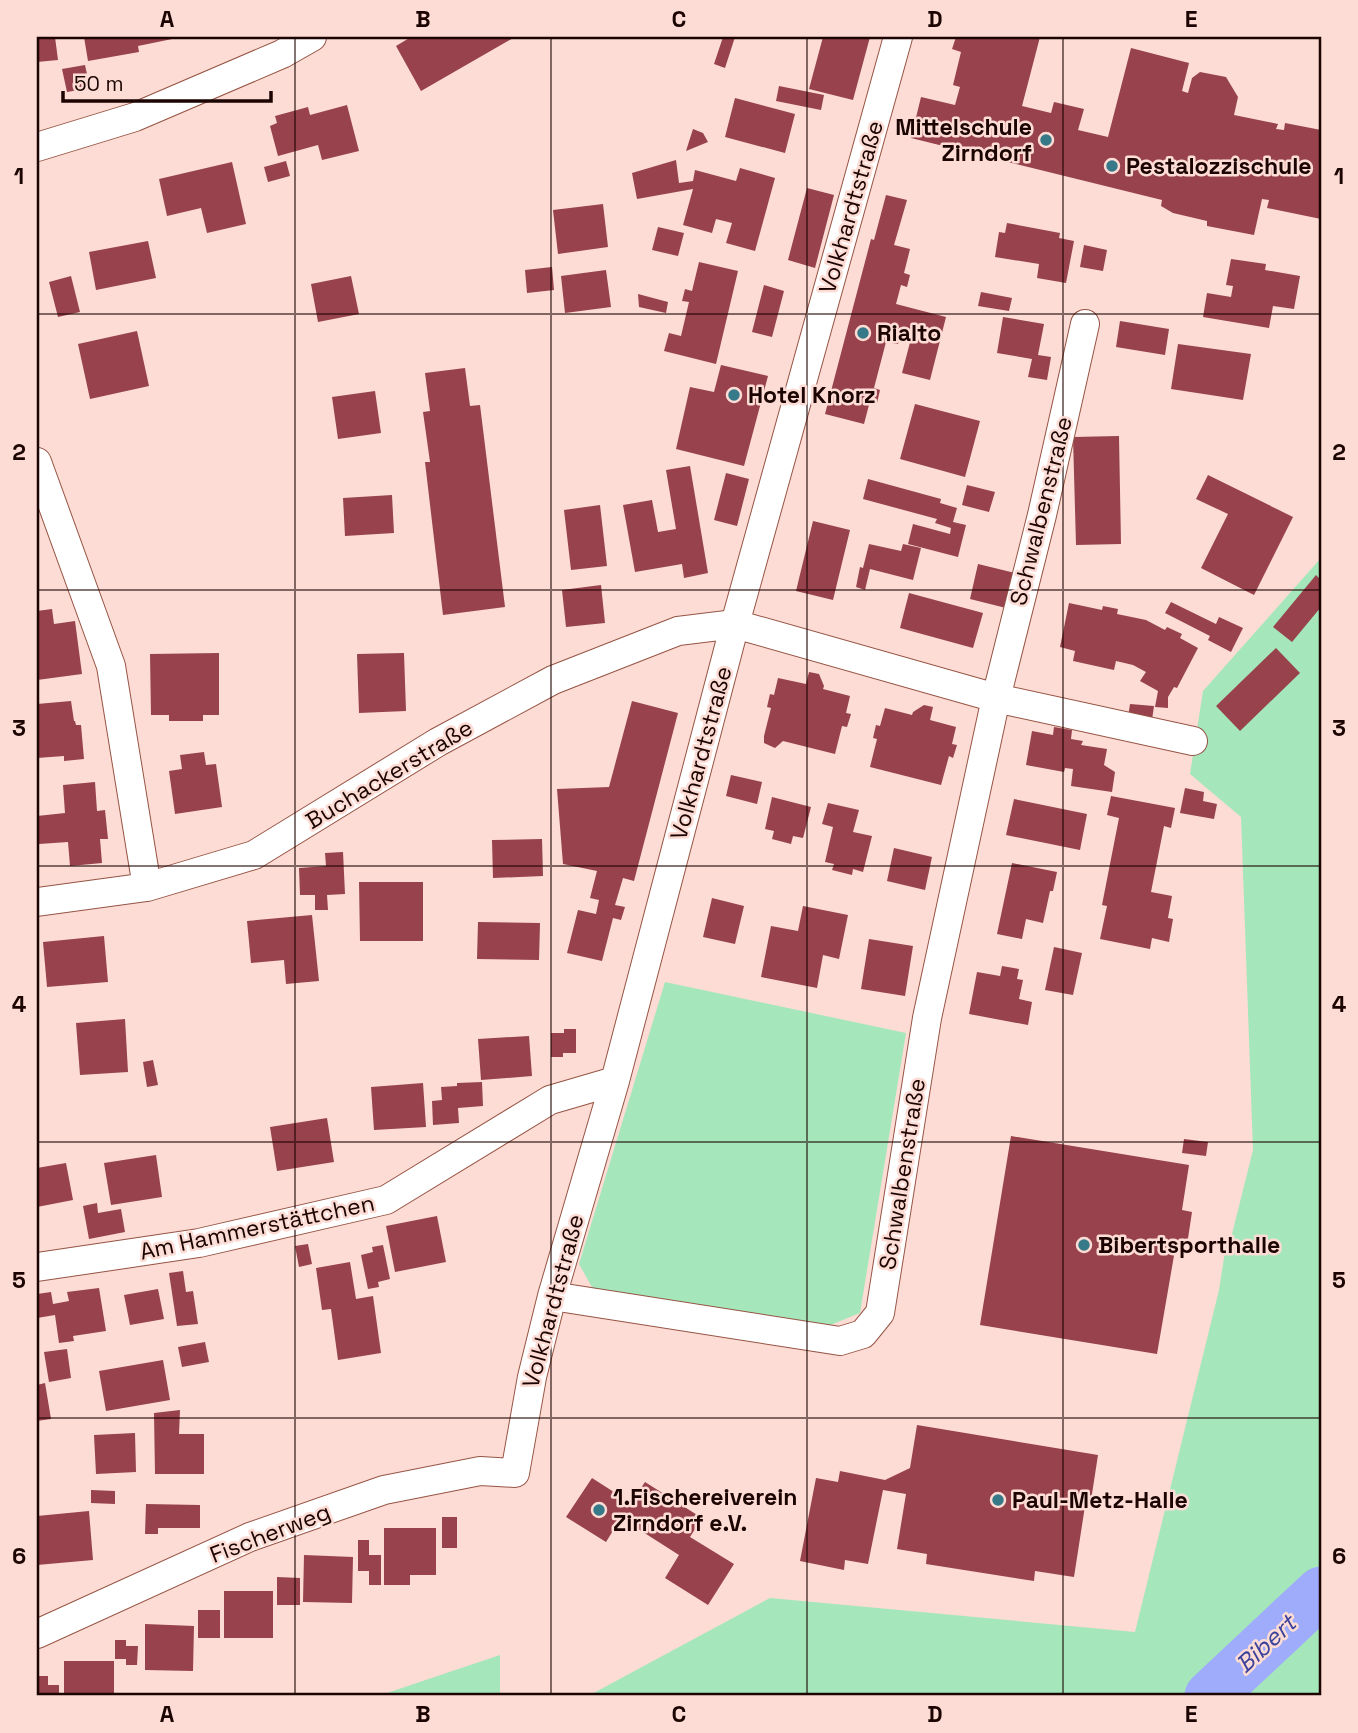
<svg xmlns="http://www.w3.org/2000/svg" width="1358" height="1733" viewBox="0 0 1358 1733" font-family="'Space Grotesk',sans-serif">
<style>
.green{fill:#a5e7bb}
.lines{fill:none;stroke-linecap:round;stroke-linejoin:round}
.river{stroke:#9eacfb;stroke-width:51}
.building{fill:#97424c}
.minor-casing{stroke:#965444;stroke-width:30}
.minor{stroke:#fff;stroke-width:28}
.grid{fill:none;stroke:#1b0401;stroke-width:2;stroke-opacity:0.55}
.poi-dot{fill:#367989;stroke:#fcdcd4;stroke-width:2.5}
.labels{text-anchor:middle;stroke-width:5;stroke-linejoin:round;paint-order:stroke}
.poi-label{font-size:23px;font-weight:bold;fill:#1b0401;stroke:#fcdcd4;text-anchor:start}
.street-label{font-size:23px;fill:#1b0401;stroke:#fcdcd4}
.water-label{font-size:24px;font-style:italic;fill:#3b429c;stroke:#fcdcd4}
.neatline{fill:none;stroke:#1b0401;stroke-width:2.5}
.grid-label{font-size:23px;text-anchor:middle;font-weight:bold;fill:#1b0401}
</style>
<rect width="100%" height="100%" fill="#fcdcd4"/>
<path class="green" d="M1321 558V1696H588L770 1598 1135 1632 1219 1290 1226 1245 1229 1246 1253 1150 1241 817 1190 774 1203 691Z
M665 982 906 1033 860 1313 828 1326 593 1289 579 1264Z
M500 1655V1696H378Z"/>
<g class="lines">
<path class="river" d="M1210 1696 1321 1592"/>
</g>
<path class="building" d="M37 37H55L58 60 37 62Z
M84 37H177V38L138 46 139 52 88 61Z
M411 37H515L421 91 396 46Z
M723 37H735L725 68 714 64Z
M823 37H870L853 100 809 89Z
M956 37H1040L1022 106 1051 113 1054 102 1084 109 1078 130 1108 137 1131 48 1189 63 1182 91 1188 93 1192 78 1200 72 1226 77 1238 97 1234 115 1278 124 1276 129 1284 130 1285 123 1321 130V219L1267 208 1269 200 1262 199 1254 235 1207 226V221L1173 213 1161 206 1162 200 911 138 921 97 955 105 960 87 953 85 961 52 952 49Z
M85 65 90 88 67 92 62 69Z
M779 86 824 95 821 110 776 101Z
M735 98 795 114 785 153 725 137Z
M347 105 359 151 322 160 318 145 278 156 270 126 277 123 275 116 308 107 310 115Z
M693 129 703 133 708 142 686 151Z
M676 160 679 183 693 181 695 170 736 181 740 168 775 178 755 251 726 243 732 223 716 219 712 233 683 225 693 189 637 199 632 173Z
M286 161 290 176 268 182 264 167Z
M232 162 246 224 207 233 201 208 167 216 159 179Z
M807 188 834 195 815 268 788 260Z
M886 195 907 200 894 245 910 249 904 273 910 275 907 287 901 285 896 304 946 317 930 380 902 373 913 331 902 328 898 344 886 342 874 388 880 390 877 403 870 401 864 424 825 414 871 239 874 240Z
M603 204 608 247 558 254 553 210Z
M1007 223 1060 233 1059 238 1074 241 1066 283 1037 278 1039 264 995 257 999 232 1005 233Z
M658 227 684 233 678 256 652 250Z
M148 241 156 278 96 290 89 252Z
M1084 245 1107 250 1103 271 1080 267Z
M1231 259 1266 264 1265 270 1300 276 1294 309 1273 306 1269 328 1203 317 1207 293 1231 297 1233 286 1226 285Z
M699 262 738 271 716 364 664 351 669 333 681 336 689 302 682 301 685 289 692 291Z
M552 267 554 290 527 293 525 270Z
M606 270 611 307 565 313 561 276Z
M71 276 80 312 58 317 49 282Z
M351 276 359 314 318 322 311 284Z
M764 285 784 291 772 337 752 332Z
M981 292 1012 298 1009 311 978 306Z
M638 294 668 302 666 313 639 307Z
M1003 317 1044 324 1038 355 1051 357 1047 380 1028 377 1032 359 997 353Z
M1120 321 1169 329 1165 355 1116 347Z
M137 331 149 386 90 399 78 344Z
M1178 344 1251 354 1243 400 1171 389Z
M721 365 768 376 744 466 676 449 690 387 714 392Z
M465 368 470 406 480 405 505 607 443 615 425 462H430L423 412 430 411 425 373Z
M375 391 381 433 338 439 332 397Z
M915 404 980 421 965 477 900 459Z
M1119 436 1121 544 1076 545 1073 437Z
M690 466 708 573 684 578 682 564 635 572 623 505 652 500 658 532 676 529 666 470Z
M726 473 749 479 737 526 714 520Z
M1208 475 1293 517 1254 595 1201 568 1228 514 1196 499Z
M868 479 941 499 940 503 957 508 953 522 966 525 958 557 908 544 913 524 950 534 951 528 935 523 937 519 863 499Z
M967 485 995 492 989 512 962 505Z
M392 495 394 533 345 536 343 498Z
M600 505 607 566 571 570 564 510Z
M813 521 850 530 833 600 796 591Z
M869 544 901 551 903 544 921 548 913 580 870 569 865 590 856 587 860 567 863 568Z
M978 564 1015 573 1006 608 970 599Z
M1316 575 1321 580V607L1292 642 1273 627Z
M601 585 605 623 566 627 562 590Z
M909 593 983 613 973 648 900 628Z
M1171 602 1216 624 1219 617 1243 628 1231 652 1208 640 1210 636 1165 613Z
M1069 603 1102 610 1103 606 1118 609 1117 614 1146 620 1165 630 1167 627 1182 634 1180 638 1198 648 1177 688 1174 687 1168 697V708L1155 707 1158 691 1140 681 1146 672 1133 665 1116 661 1114 670 1073 661 1075 651 1060 647Z
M52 609 54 624 75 621 82 674 37 680V611Z
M1276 648 1300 673 1240 731 1216 706Z
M219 653V715H203V721H169V715H151L150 654Z
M404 653 406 711 359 713 357 654Z
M809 672 819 674 824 686 823 689 850 696 846 713 851 714 847 727 842 726 835 754 783 741 775 748 764 743V736L771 708 767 707 770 694 774 695 778 678 806 684Z
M71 701 74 721H75L76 725H81L84 759 64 761V756L37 758V704Z
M632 701 678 713 634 881 623 878 615 905 625 907 621 920 613 918 602 961 567 953 578 910 596 914 599 900 590 898 597 871 563 864 557 789 609 787Z
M1130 704 1154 706 1152 720 1128 717Z
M924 705 933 707 930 720 956 727 952 744 957 745 953 758 949 756 941 785 870 767 877 739 873 738 876 725 880 726 885 708 912 715 913 712Z
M1054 727 1072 730 1071 739 1083 741 1081 745 1107 749 1104 765 1115 772 1112 792 1071 786 1073 769 1065 768 1064 772 1026 765 1032 731 1053 735Z
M204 752 206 765 216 764 222 807 175 814 169 771 182 769 180 755Z
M731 775 762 782 757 804 726 796Z
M95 782 97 811 105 810 108 839H100L102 863 70 866 68 842 39 844 37 816 65 813 63 785Z
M1185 788 1204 792 1203 801 1217 804 1214 819 1180 813Z
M1111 796 1175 808 1171 828 1164 826 1151 892 1172 896 1168 918 1173 919 1169 942 1152 938 1150 949 1100 939 1107 906 1102 905 1119 818 1107 815Z
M772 797 811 807 803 838 793 836 791 844 772 839 774 831 765 829Z
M1014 799 1087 814 1080 850 1006 835Z
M828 803 859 810 853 832 872 836 863 872 853 869 852 875 832 870 834 864 825 862 833 827 822 824Z
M542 839 543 876 493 878 492 840Z
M894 848 932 857 925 890 887 881Z
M343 852 345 894 327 895 328 910H315V895H300L299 868 326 866 325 853Z
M1012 863 1057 872 1053 891H1050L1043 923 1026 919 1022 939 997 934Z
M359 882H423V941H360Z
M712 898 744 906 735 944 703 937Z
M803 906 848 915 839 959 823 955 817 988 761 977 771 926 798 931Z
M312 915 319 981 286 984 284 960 251 963 247 921Z
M478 922 540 923 539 960 477 959Z
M104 936 108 982 47 987 43 942Z
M869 939 913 946 905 996 861 989Z
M1054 947 1082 953 1073 995 1045 990Z
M1002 966 1019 969 1017 979 1023 980 1019 999 1032 1002 1028 1025 969 1014 977 972 1000 976Z
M125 1019 128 1072 80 1075 76 1023Z
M564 1029H576V1053H563V1057H551V1033H564Z
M529 1036 532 1076 481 1080 478 1039Z
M153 1060 158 1085 147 1087 143 1062Z
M482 1082 483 1106 458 1108 459 1123 433 1125 432 1101 442 1100 441 1087 457 1086V1083Z
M423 1083 426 1127 374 1130 371 1087Z
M327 1118 334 1162 277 1171 270 1127Z
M1011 1136 1189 1165 1182 1210 1192 1212 1187 1245 1176 1244 1157 1354 980 1325Z
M1184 1139 1208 1142 1206 1156 1182 1153Z
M156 1155 162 1197 111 1205 104 1163Z
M66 1163 73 1200 37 1207V1168Z
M97 1203 98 1213 121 1209 125 1232 89 1239 83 1206Z
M437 1216 446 1262 395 1272 386 1226Z
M308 1244 312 1264 299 1267 295 1246Z
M383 1245 390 1279 378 1282 379 1287 368 1289 361 1255 373 1252 372 1247Z
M350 1262 356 1299 373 1296 381 1353 338 1360 331 1309 322 1310 316 1268Z
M183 1271 186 1292 193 1291 198 1324 177 1326 169 1273Z
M99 1288 106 1331 73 1336 74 1341 59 1343 55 1315 37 1318V1294L51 1292 53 1304 69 1301 67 1292Z
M158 1289 164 1319 130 1325 124 1295Z
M205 1342 209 1362 182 1367 178 1347Z
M67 1349 71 1378 49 1382 44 1352Z
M163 1360 170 1400 106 1411 99 1371Z
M45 1383 51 1419 37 1421V1385Z
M180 1410 179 1434H204V1474H155L154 1413Z
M917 1425 1098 1455 1090 1507 1085 1506 1074 1577 1035 1571 1034 1581 926 1564 927 1554 897 1549 906 1494 883 1490 868 1564 845 1560 844 1570 800 1561 816 1478 838 1482 840 1471 885 1480 910 1468Z
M135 1433 136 1472 96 1474 94 1435Z
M592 1478 631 1503 645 1482 702 1518 690 1537 734 1564 708 1605 665 1578 679 1555 621 1518 606 1542 566 1517Z
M91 1490 115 1491V1504L91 1503Z
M146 1504 200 1505V1528H158V1534H145Z
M89 1511 93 1560 37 1565V1516Z
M442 1517H457V1548H442Z
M384 1528H436V1575H410V1585H384Z
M358 1540H369V1555H381V1585H369V1571H358Z
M304 1555 353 1557 352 1603 303 1602Z
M277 1577 300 1578V1605H277Z
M224 1591H273V1638H224Z
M198 1610H220V1638H198Z
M145 1624 194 1626 193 1671 145 1670Z
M115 1640H126V1646H138L137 1665H126V1659H115Z
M64 1661H114V1696H64Z
M37 1676H48V1685H59V1696H37Z"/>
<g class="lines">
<defs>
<path id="minor" d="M37 147 135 117 282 54 312 37
M37 462 111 666 147 887
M37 902 147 887 254 855 438 742 553 680 678 631 735 624 996 698 1193 741
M37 1267 199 1243 386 1200 550 1100 615 1081
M552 1296 840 1341 863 1334 880 1313 927 1018 996 698 1042 515 1085 324
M37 1634 250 1537 384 1490 480 1471 515 1473 532 1377 552 1296 615 1081 735 624 898 37"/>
</defs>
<use href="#minor" class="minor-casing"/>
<use href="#minor" class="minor"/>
</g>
<path class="grid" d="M295 37V1696M551 37V1696M807 37V1696M1063 37V1696M37 314H1321M37 590H1321M37 866H1321M37 1142H1321M37 1418H1321"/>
<g class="poi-dot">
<circle cx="1046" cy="140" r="7"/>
<circle cx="1112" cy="166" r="7"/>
<circle cx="863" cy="333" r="7"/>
<circle cx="734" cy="395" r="7"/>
<circle cx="1084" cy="1245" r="7"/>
<circle cx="998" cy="1500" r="7"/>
<circle cx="599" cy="1510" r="7"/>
</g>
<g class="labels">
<g class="poi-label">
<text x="1032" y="135" text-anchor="end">Mittelschule<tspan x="1032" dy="26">Zirndorf</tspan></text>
<text x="1126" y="174">Pestalozzischule</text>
<text x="877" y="341">Rialto</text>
<text x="748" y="403">Hotel Knorz</text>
<text x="1098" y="1253">Bibertsporthalle</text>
<text x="613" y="1505">1.Fischereiverein<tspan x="613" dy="26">Zirndorf e.V.</tspan></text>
<text x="1012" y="1508">Paul-Metz-Halle</text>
</g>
<g class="street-label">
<text transform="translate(851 207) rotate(-74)" y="8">Volkhardtstraße</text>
<text transform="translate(1041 511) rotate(-76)" y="8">Schwalbenstraße</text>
<text transform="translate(701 753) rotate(-75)" y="8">Volkhardtstraße</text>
<text transform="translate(389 774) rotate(-31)" y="8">Buchackerstraße</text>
<text transform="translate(902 1174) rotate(-81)" y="8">Schwalbenstraße</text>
<text transform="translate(257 1227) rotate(-12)" y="8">Am Hammerstättchen</text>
<text transform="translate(553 1301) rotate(-75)" y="8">Volkhardtstraße</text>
<text transform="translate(270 1533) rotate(-21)" y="8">Fischerweg</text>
</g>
<g class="water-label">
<text transform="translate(1266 1644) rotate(-43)" y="8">Bibert</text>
</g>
</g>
<rect width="1358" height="1733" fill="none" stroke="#fcdcd4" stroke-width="77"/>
<path d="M63 91v10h208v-10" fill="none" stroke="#1b0401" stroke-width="3.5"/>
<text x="74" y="91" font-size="21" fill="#1b0401" stroke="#fcdcd4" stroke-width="5" paint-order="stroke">50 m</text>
<rect x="38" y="38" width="1282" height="1656" class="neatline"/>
<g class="grid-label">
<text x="167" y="27">A</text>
<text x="423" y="27">B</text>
<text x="679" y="27">C</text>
<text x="935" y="27">D</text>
<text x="1191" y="27">E</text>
<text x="19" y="184">1</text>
<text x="1339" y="184">1</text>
<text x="19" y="460">2</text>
<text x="1339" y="460">2</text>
<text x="19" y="736">3</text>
<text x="1339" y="736">3</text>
<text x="19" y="1012">4</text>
<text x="1339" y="1012">4</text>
<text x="19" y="1288">5</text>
<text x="1339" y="1288">5</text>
<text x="19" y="1564">6</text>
<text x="1339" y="1564">6</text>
<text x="167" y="1722">A</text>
<text x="423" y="1722">B</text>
<text x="679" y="1722">C</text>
<text x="935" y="1722">D</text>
<text x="1191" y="1722">E</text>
</g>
</svg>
